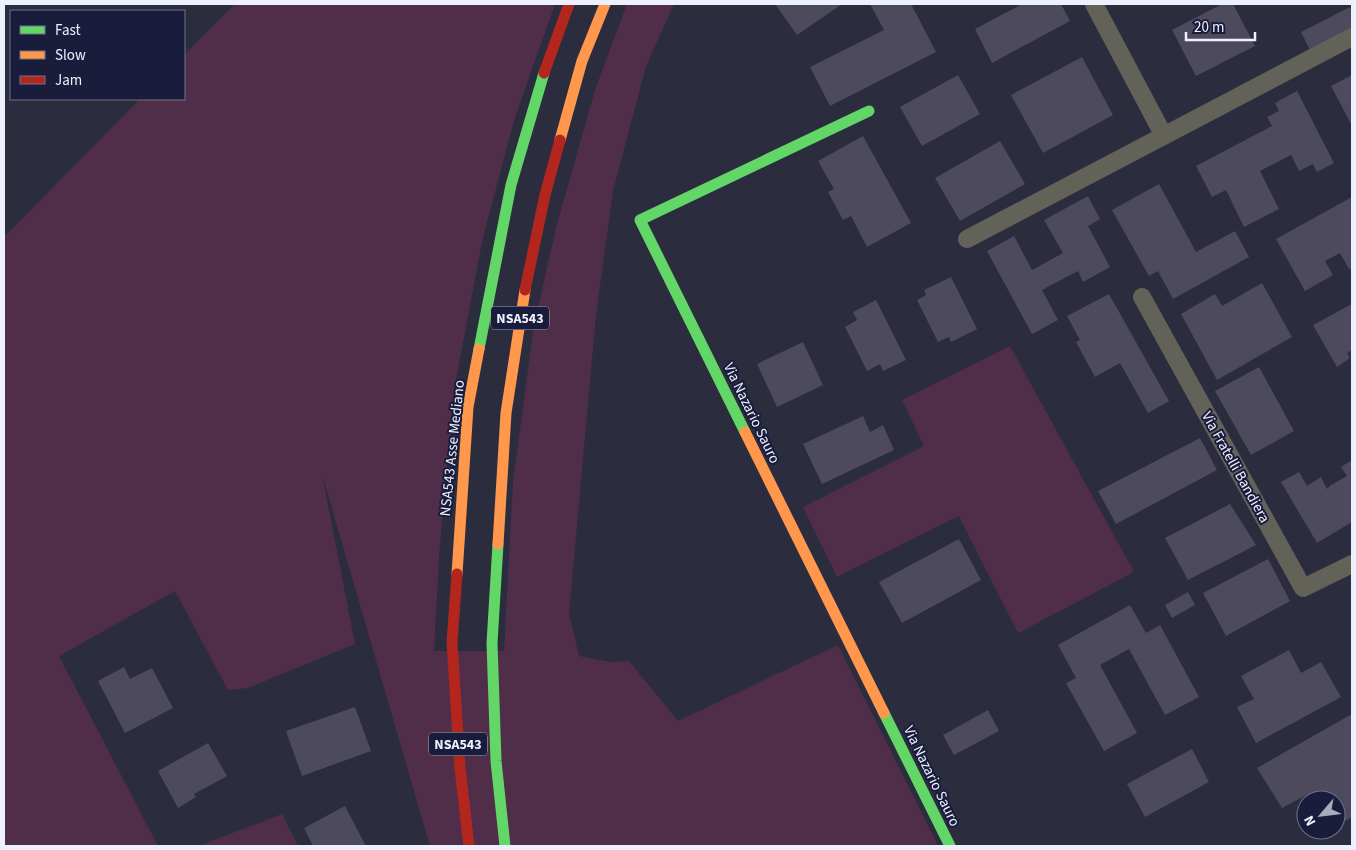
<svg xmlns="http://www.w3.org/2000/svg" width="1356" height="850" viewBox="0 0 1356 850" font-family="'Source Sans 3',sans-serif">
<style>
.green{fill:#502e4a}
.building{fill:#4c4a5c}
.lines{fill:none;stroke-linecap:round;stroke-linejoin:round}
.street{stroke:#636259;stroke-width:18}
.fast{stroke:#63d668;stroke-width:11}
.slow{stroke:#ff974d;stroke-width:11}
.jam{stroke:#b3261e;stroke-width:11}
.labels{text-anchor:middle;stroke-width:4;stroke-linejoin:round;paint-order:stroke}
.shield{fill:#1a1c3c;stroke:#aeb0c3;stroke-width:1}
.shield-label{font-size:14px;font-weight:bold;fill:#edf0fd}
.street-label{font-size:15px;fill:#edf0fd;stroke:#1a1c3c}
</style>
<rect width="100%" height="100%" fill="#2b2d3f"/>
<path class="green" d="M235 4H555L515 117 483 237 453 395 439 557 434 651H504L513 482 534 325 557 224 595 90 627 4H674L646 66 613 191 596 315 569 613 579 656 610 662 629 661 678 721 838 645 938 846H430L322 474 355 644 248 688 228 690 175 591 59 656 158 846H4V237L140 99H184V55Z
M1010 346 1134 572 1018 633 959 516 837 577 803 507 924 446 902 400Z
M282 814 298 846H198Z"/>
<path class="building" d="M775 4H842L797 35Z
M870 4H911L936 52 830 106 810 67 884 30Z
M1022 4H1061L1070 21 992 63 975 29Z
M1222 4H1233L1255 46 1196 76 1172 30Z
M1350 7 1352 12V31L1311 52 1301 32Z
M1082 57 1113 115 1043 153 1011 95Z
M958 75 980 114 922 146 900 107Z
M1352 75V126L1331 86Z
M1297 91 1334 163 1317 172 1313 164 1299 171 1291 155 1260 171 1279 209 1244 227 1226 190 1212 197 1196 166 1272 126 1267 117 1279 111 1275 103Z
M863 136 911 223 867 247 851 216 843 220 828 192 834 189 818 161Z
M1000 141 1025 184 960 221 935 178Z
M1159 184 1196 252 1235 231 1249 257 1173 299 1158 271 1149 276 1112 210Z
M1088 196 1100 219 1088 226 1110 267 1083 282 1078 271 1042 290 1058 320 1032 334 987 251 1014 236 1032 270 1063 253 1044 220Z
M1352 197V268L1349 269 1340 253 1325 261 1333 275 1305 291 1276 239Z
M951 277 977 329 951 342 949 337 938 342 917 300 926 295 924 290Z
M1262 283 1292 337 1217 380 1181 314 1215 294 1222 306Z
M1109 294 1169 401 1148 413 1120 363 1095 377 1076 342 1080 340 1067 316Z
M876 300 906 360 883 371 880 364 867 371 845 327 857 320 853 312Z
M1352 304V350L1347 353 1350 358 1337 367 1313 325Z
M803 342 823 385 777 407 757 364Z
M1259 367 1294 431 1251 455 1215 391Z
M863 416 870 432 883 425 894 450 822 484 803 444Z
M1200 438 1217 470 1116 524 1098 491Z
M1352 460V522L1317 543 1281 482 1299 472 1307 486 1321 477 1327 489 1331 485 1347 476 1341 467Z
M1230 504 1256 545 1188 580 1165 538Z
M959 539 981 580 902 623 879 582Z
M1268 559 1290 601 1226 636 1203 593Z
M1188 592 1195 605 1172 618 1165 605Z
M1130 605 1146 633 1160 625 1199 697 1165 715 1129 649 1100 665 1137 733 1104 751 1066 683 1076 678 1058 645Z
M1289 650 1301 673 1321 662 1341 697 1256 743 1237 707 1254 699 1241 676Z
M124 667 130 679 152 668 173 708 125 733 98 681Z
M355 707 371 751 302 776 286 731Z
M988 710 999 731 954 755 943 735Z
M1352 714V817L1338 825 1336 822V800H1317L1312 792 1282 808 1257 768Z
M208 743 227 776 194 794 196 797 178 808 158 771Z
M1192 749 1209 782 1145 817 1127 784Z
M345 806 366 846H313L304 828Z"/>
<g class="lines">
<path class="street" d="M1094 4 1164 136
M967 239 1352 37
M1142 297 1303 588 1352 564"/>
<path class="fast" d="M479 349 511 185 544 73
M745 432 640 220 869 111
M498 544 492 643 496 761 505 846
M884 713 950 846"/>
<path class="slow" d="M560 140 582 61 605 4
M745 432 884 713
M498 544 506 413 525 290
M457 574 468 407 479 349"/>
<path class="jam" d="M544 73 569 4
M525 290 545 195 560 140
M457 574 452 642 460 768 469 846"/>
</g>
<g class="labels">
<g class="shield">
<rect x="491" y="306.5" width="58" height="23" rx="4"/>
<rect x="429" y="732.5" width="58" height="23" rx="4"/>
</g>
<g class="shield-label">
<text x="520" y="323">NSA543</text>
<text x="458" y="749">NSA543</text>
</g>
<g class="street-label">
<text transform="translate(752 413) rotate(64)" y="5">Via Nazario Sauro</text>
<text transform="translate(452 448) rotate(-84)" y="5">NSA543 Asse Mediano</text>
<text transform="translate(1236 467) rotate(61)" y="5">Via Fratelli Bandiera</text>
<text transform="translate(932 776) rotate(64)" y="5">Via Nazario Sauro</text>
</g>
</g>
<rect width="1356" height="850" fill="none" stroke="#edf0fd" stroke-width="10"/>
<rect x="10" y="10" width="175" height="90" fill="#1a1c3c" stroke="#6e7189"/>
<rect x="20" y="26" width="25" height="8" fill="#63d668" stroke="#6e7189"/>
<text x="55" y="35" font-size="15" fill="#edf0fd">Fast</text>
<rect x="20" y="51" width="25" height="8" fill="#ff974d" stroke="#6e7189"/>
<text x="55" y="60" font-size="15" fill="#edf0fd">Slow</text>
<rect x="20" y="76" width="25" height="8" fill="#b3261e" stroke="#6e7189"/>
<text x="55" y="85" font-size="15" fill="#edf0fd">Jam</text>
<g transform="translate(1321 815) rotate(242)"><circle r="24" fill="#1a1c3c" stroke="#6e7189"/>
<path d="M0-4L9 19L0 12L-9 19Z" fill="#a9acba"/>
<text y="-8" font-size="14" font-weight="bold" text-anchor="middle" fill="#edf0fd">N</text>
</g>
<path d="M1186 32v8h69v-8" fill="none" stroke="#edf0fd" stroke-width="2.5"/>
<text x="1194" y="32" font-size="15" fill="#edf0fd" stroke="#1a1c3c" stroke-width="4" paint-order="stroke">20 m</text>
</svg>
